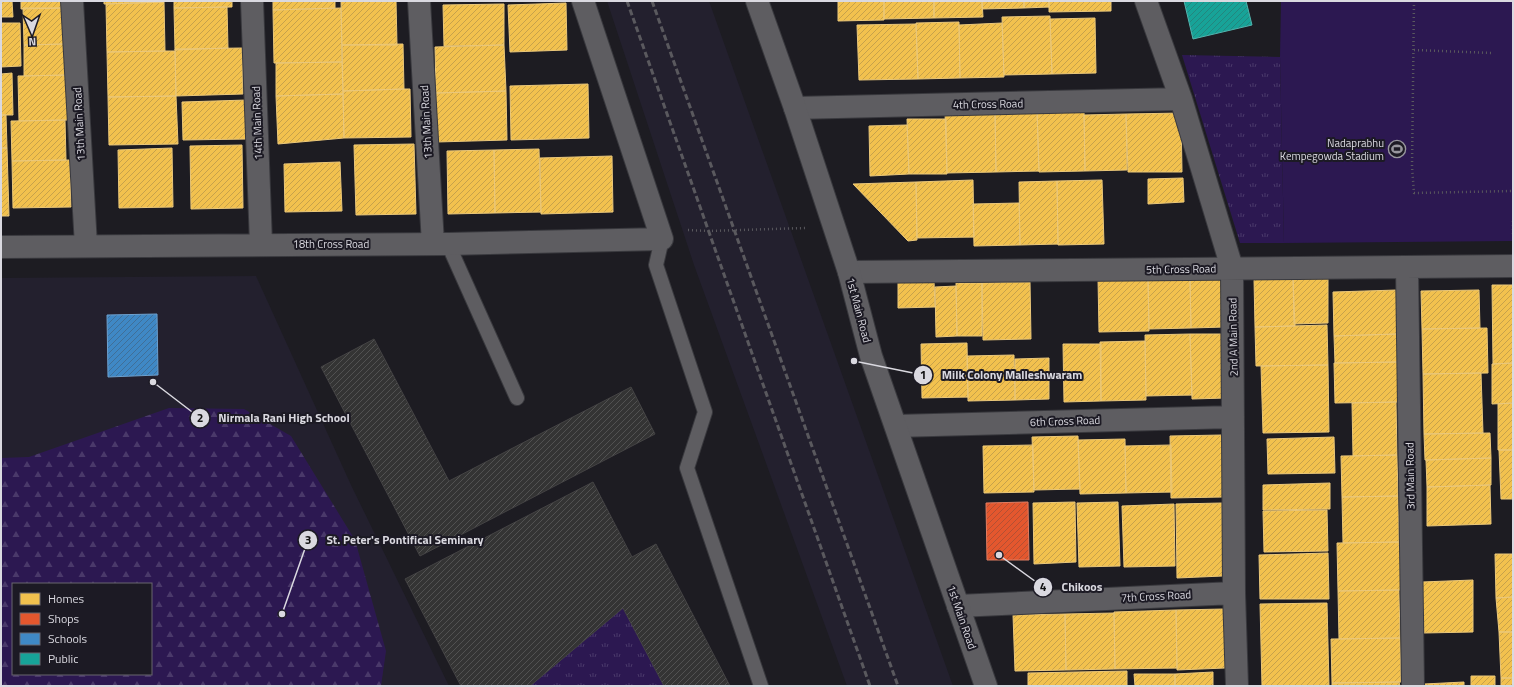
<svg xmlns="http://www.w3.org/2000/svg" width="1514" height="687" viewBox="0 0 1514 687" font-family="'Titillium Web',sans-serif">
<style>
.built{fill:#23202e;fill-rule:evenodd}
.grass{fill:url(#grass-tufts)}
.forest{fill:url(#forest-firs);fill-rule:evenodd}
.park{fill:#2c1851}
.homes{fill:url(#homes-hatch);stroke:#ebc87a}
.shops{fill:url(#shops-hatch);stroke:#e17e63}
.schools{fill:url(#schools-hatch);stroke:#6ea0cd}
.public{fill:url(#public-hatch);stroke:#52b3ae}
.building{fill:url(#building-hatch);stroke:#444344}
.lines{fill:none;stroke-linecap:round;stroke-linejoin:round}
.service-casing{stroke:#39393e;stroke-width:16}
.minor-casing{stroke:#39393e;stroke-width:24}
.secondary-casing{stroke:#39393e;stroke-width:24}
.path{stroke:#5a595e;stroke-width:2.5;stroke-dasharray:1 3;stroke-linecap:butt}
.service{stroke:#5e5d61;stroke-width:14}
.minor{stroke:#5e5d61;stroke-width:22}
.secondary{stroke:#5e5d61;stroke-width:22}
.rail{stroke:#5a595e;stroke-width:3;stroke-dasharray:6 3;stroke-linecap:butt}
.labels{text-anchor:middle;stroke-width:4;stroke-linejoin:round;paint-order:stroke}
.street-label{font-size:11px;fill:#dad9e0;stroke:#1c1a24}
.poi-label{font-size:11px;fill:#dad9e0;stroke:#1c1a24;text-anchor:end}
.leader{fill:none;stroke:#dad9e0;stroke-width:1.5}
.callout-dot{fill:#dad9e0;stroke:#1c1a24;stroke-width:1.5}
.mark-label{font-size:12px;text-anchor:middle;font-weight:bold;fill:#111}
.callout-label{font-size:12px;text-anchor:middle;font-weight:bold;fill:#dad9e0;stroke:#1c1a24;stroke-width:4;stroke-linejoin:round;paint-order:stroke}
</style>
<defs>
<pattern id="grass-tufts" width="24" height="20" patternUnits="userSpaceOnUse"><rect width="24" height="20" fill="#2c1851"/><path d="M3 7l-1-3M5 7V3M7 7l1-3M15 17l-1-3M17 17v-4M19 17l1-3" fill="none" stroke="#4a396a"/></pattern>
<pattern id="forest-firs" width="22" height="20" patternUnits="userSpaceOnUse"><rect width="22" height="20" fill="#2c1851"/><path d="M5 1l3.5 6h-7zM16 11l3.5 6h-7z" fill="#4a396a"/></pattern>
<pattern id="homes-hatch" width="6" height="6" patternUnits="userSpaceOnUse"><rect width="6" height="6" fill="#f2c14e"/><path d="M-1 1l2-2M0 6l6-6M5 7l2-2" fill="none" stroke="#c6a14b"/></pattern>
<pattern id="shops-hatch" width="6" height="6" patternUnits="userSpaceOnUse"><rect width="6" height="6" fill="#e4572e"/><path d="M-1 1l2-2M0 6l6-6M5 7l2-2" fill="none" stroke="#b35034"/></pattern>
<pattern id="schools-hatch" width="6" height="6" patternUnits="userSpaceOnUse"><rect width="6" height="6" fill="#3f88c5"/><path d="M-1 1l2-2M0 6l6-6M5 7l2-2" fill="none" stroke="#406f98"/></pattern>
<pattern id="public-hatch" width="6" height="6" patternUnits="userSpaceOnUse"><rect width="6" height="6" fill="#17a398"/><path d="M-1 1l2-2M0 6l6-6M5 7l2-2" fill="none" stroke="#24867e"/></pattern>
<pattern id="building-hatch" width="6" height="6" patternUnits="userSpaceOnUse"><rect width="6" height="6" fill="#343434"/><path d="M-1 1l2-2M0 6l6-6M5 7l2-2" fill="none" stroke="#515151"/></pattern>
</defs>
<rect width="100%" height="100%" fill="#1d1c22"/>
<path class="built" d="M607 1H709L953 686H847L694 265Z
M256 276 351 485 449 686H1V278ZM13 584H151V674H13Z"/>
<path class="grass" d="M1182 55 1280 57 1284 243H1240Z
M623 608 664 686H530Z"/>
<path class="forest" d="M169 408 244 409 291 436 355 540 386 651 381 686H1V458L29 457ZM13 584H151V674H13Z"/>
<path class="park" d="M1281 1H1513V241L1284 243 1280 57Z"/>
<path class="homes" d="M1 1H12L13 17H1Z
M21 1H63V8L21 9Z
M104 1H164V2L104 4Z
M174 1H232V7L174 8Z
M273 1H335V8L273 10Z
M341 1H396L397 45H342Z
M838 1H884V20L838 21Z
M884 1H934V18L884 19Z
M934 1H982L983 17 934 18Z
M982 1H1024V8L982 9Z
M1024 1H1049V7L1024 8Z
M1049 1H1111V11L1049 12Z
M164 2 165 51 107 52 106 4Z
M566 3 567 50 510 52 508 5Z
M504 4V45L444 46 443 5Z
M227 7 228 48 175 50 174 8Z
M23 8H63L64 44 24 45Z
M341 8 342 62 274 63 273 10Z
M1050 16 1052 74 1004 75 1002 17Z
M1095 18 1096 73 1052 74 1050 19Z
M959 22 960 78 918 79 916 23Z
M1 23H20L21 66 1 67Z
M1002 23 1004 77 960 78 959 25Z
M916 24 918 79 859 80 857 25Z
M66 44 67 75 24 76V45Z
M403 44 404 89 343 91 342 45Z
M504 45 506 91 436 93 435 47Z
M242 48 243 94 176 96 175 49Z
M165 51H175L176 96 108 97 107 52Z
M342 62 343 94 276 96V63Z
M12 73 13 115H1V74Z
M67 75 68 120 19 121 18 76Z
M588 84 589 138 511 140 510 86Z
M404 89H410L411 137 344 138 343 91Z
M506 91 507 140 437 142 436 93Z
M343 94 344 138 278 144 276 96Z
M176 96 178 144 109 145 108 97Z
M247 100 248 139 183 140 182 102Z
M1084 109 1085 171 1039 172 1037 110Z
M1037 110 1039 171 996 172 995 111Z
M995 112 996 172 947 173 945 113Z
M1181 113 1182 172H1128L1126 114Z
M1126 114 1127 170 1085 171 1084 115Z
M1 115H6L7 148H1Z
M907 119H946L947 174H909Z
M65 120 66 160 12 161 11 121Z
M907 125 909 174 870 176 869 126Z
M414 144 416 214 356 215 354 145Z
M242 145 243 208 191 209 190 146Z
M1 148H7L9 216H1Z
M172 148 173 207 119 208 118 150Z
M539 149 541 212 495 213 494 150Z
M494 150 495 213 448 214 447 151Z
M612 156 613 212 541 214 540 158Z
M70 160 71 207 13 208 12 161Z
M340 162 342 211 285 212 284 164Z
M1183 178 1184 202 1148 204V179Z
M973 180 974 237 917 238 916 182Z
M1102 180 1104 244 1058 245 1057 181Z
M1057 181 1058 244 1020 245 1019 182Z
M916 182 917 240 908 241 853 184Z
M1019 203 1020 245 974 246 973 204Z
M1190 277 1191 328 1149 329 1148 278Z
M1148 278 1149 331 1099 332 1098 279Z
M1224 278 1225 327 1191 328 1190 279Z
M1293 278 1295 326 1255 327 1254 279Z
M1293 278H1328V323L1294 324Z
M934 281 935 307 898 308V282Z
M1030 282 1031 339 983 340 982 283Z
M956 283H982V336H957Z
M1492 285H1513V363L1493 364Z
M956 286 957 336 936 337 935 287Z
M1397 290V334L1334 336 1333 292Z
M1479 290 1480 328 1422 329 1421 291Z
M1327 325 1328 365 1256 366 1255 327Z
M1487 328 1488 373 1423 374 1422 329Z
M1190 334 1192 395 1146 396 1145 335Z
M1190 334H1225L1226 398 1192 399Z
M1398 334 1399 362 1335 363 1334 336Z
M1145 341 1146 400 1101 401 1100 342Z
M967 343 968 397 922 398 921 344Z
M1063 344H1101V401L1064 402Z
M1014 355 1015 400 968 401 967 356Z
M1049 358V399L1015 400V359Z
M1399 362 1400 402 1335 403 1334 363Z
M1513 363V403L1492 404V364Z
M1328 365 1329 432 1263 433 1261 366Z
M1481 373 1483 433 1424 434 1423 374Z
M1396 402 1397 455 1353 456 1352 403Z
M1513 403V450H1498V404Z
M1490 433 1491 458 1425 460 1424 434Z
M1222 435 1223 497 1171 498 1170 436Z
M1078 436 1080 489 1034 490 1032 437Z
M1334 437 1335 473 1268 474 1267 439Z
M1125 439 1126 493 1080 494 1078 440Z
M1033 445 1034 492 984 493 983 446Z
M1171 445 1172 492 1126 493 1125 446Z
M1499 450H1513V499H1501Z
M1397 455 1398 496 1342 497 1341 456Z
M1491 458V485L1427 487 1426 460Z
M1330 483V509L1263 510V485Z
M1490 485 1491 524 1427 526V487Z
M1398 496 1399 542 1343 543 1342 497Z
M1075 502 1076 562 1034 564 1033 503Z
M1118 502 1120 566 1079 567 1077 503Z
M1222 503 1223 576 1177 578 1176 504Z
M1174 504 1175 566 1124 567 1122 506Z
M1327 510 1328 551 1264 552 1263 511Z
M1399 542 1401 590 1338 591 1337 543Z
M1328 553 1329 599H1260L1259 555Z
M1495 554H1513V597L1496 598Z
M1473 580V632L1424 633 1422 582Z
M1399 590 1400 638 1339 639 1338 591Z
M1513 597V632H1499L1496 598Z
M1327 603 1329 686H1262L1260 604Z
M1224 609 1225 668 1177 670 1176 610Z
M1176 610 1177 668 1115 669 1114 612Z
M1114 613 1115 669 1066 670 1065 614Z
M1065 614 1066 670 1015 671 1013 615Z
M1499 632H1513V678H1501Z
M1400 638 1401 682 1332 683 1331 639Z
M1127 671V686H1028V673Z
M1213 672V686H1175V674Z
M1134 674H1175V686H1135Z
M1471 676H1495V686H1471Z
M1501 678H1513V686H1501Z
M1399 682 1400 686H1332V683Z
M1464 682V686H1424V684Z"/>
<path class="shops" d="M1028 502 1029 560H987L986 503Z"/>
<path class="schools" d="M157 314 158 375 108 377 107 315Z"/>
<path class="public" d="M1184 1H1246L1252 25 1193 39Z"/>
<path class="building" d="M374 339 449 481 631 387 655 434 420 556 321 367Z
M593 482 632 557 656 544 730 686H664L623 608 530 686H461L405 579Z"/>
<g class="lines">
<defs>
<path id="service" d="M662 239 656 265 705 412 687 468 761 686
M448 244 517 398"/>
<path id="minor" d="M72 1 86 246
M252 1 261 244
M419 1 433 244
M1146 1 1181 99 1232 268 1234 593 1237 686
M795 108 1181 99
M1 247 448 244 662 239 583 1
M1407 267 1413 686
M849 272 1513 266
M896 426 1233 417
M958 606 1234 593"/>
<path id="secondary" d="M757 1 795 108 849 272 871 356 986 686"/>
</defs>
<use href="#service" class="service-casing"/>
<use href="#minor" class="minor-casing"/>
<use href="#secondary" class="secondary-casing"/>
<path class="path" d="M1414 1 1412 167 1414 193 1513 191
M1414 50 1492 53
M1513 221V234
M688 230 708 231 805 228"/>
<use href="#service" class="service"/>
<use href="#minor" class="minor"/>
<use href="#secondary" class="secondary"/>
<path class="rail" d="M627 1 870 686
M652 1 898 686"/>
</g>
<defs>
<symbol id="stadium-ring" viewBox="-11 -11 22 22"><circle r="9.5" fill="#1c1a24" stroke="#98979e" stroke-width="1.5"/><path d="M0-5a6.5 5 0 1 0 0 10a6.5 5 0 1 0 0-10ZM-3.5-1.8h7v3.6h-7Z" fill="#98979e"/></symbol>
</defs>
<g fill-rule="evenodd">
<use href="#stadium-ring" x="1387" y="139" width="20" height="20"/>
</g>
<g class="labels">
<g class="street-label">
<text transform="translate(988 104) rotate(-1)" y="4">4th Cross Road</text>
<text transform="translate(426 122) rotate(-93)" y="4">13th Main Road</text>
<text transform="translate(257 123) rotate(-92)" y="4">14th Main Road</text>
<text transform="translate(79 124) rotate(-93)" y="4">13th Main Road</text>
<text x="331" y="248">18th Cross Road</text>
<text transform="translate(1181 269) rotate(-1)" y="4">5th Cross Road</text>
<text transform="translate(859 310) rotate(75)" y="4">1st Main Road</text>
<text transform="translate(1233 337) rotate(-91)" y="4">2nd A Main Road</text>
<text transform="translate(1065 421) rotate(-2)" y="4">6th Cross Road</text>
<text transform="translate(1410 476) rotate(-91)" y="4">3rd Main Road</text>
<text transform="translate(1156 596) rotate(-3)" y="4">7th Cross Road</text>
<text transform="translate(962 617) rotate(71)" y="4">1st Main Road</text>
</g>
<g class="poi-label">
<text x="1384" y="147">Nadaprabhu<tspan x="1384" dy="13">Kempegowda Stadium</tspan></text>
</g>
</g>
<path class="leader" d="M854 361L923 375M153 382L200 418M282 614L308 540M999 555L1043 587"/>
<g class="callout-dot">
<circle cx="854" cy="361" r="4"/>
<circle cx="153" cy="382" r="4"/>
<circle cx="282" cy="614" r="4"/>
<circle cx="999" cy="555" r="4"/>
<circle cx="923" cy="375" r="10"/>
<circle cx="200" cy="418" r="10"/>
<circle cx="308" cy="540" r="10"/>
<circle cx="1043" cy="587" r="10"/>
</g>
<g class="mark-label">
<text x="923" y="379">1</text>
<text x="200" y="422">2</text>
<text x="308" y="544">3</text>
<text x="1043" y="591">4</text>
</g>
<g class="callout-label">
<text x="1012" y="379">Milk Colony Malleshwaram</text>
<text x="284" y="422">Nirmala Rani High School</text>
<text x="405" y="544">St. Peter's Pontifical Seminary</text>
<text x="1082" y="591">Chikoos</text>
</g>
<rect width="1514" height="687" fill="none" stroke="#dad9e0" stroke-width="4"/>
<rect x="12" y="583" width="140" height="92" fill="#1c1a24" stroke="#68666f"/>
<rect x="20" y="593" width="20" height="12" fill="#f2c14e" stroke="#68666f"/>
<text x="48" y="603" font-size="12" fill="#dad9e0">Homes</text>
<rect x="20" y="613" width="20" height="12" fill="#e4572e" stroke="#68666f"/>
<text x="48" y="623" font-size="12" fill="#dad9e0">Shops</text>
<rect x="20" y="633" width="20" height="12" fill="#3f88c5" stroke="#68666f"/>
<text x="48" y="643" font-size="12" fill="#dad9e0">Schools</text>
<rect x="20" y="653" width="20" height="12" fill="#17a398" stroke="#68666f"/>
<text x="48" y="663" font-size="12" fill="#dad9e0">Public</text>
<g transform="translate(32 32) rotate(178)" stroke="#1c1a24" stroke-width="3" paint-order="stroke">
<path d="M0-3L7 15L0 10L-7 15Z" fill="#dad9e0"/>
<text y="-6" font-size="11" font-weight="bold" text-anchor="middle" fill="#dad9e0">N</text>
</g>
</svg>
